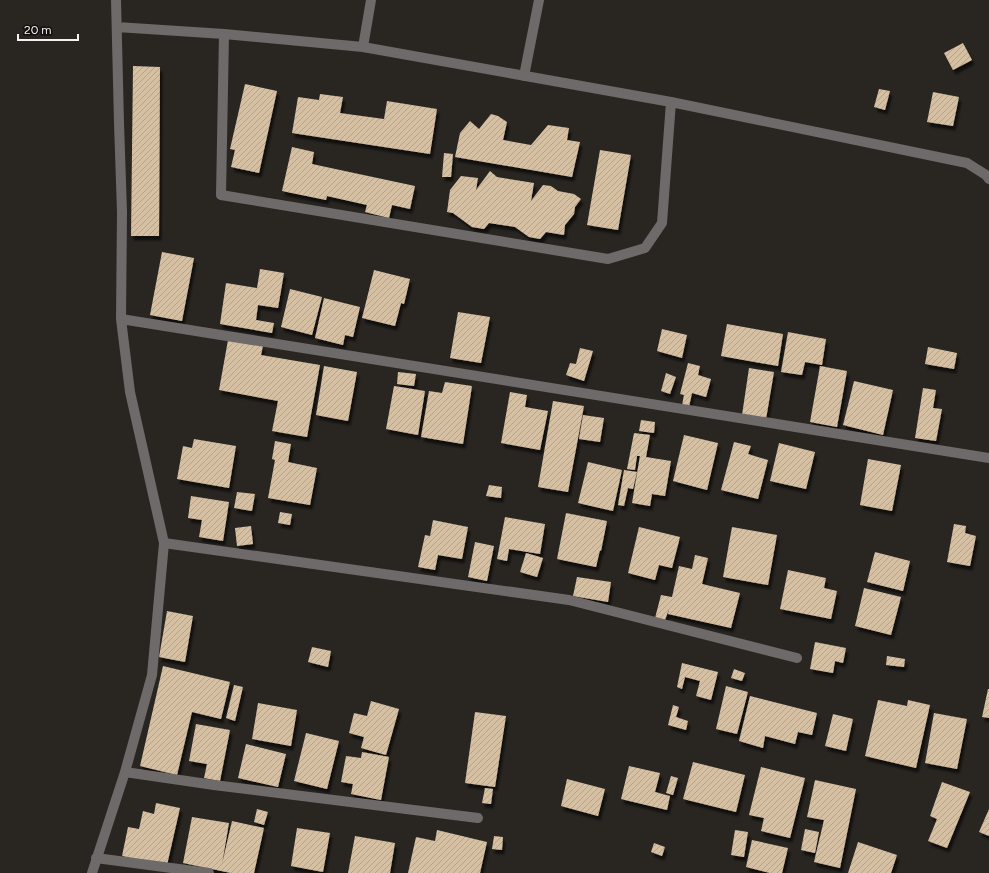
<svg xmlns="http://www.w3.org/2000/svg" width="989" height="873" viewBox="0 0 989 873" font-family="Figtree,sans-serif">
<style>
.building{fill:url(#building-hatch);filter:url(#shadow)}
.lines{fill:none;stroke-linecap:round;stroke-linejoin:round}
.street{stroke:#6d6a69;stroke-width:10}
</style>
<defs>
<pattern id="building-hatch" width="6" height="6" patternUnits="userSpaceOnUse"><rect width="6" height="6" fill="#d6c0a4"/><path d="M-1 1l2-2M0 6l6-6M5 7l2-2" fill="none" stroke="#b3a28d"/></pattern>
<filter id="shadow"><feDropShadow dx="2.5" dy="4.5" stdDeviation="1" flood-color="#0009"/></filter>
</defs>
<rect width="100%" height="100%" fill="#292622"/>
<path class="building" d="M963 43 972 60 953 70 944 53Z
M133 66 160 67 159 236H131Z
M245 84 277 91 259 173 231 167 235 150 230 149Z
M879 89 890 91 885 110 874 107Z
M933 92 959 97 953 126 927 122Z
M320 94 343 97 340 113 384 119 387 101 437 109 430 154 292 133 298 97 319 100Z
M491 114 498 116 507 122 503 140 531 145 548 125 569 128 567 140 580 142 572 177 455 157 460 133 470 121 479 129Z
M292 147 314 152 312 164 415 186 410 209 392 205 389 218 365 212 367 205 327 196 326 200 282 191Z
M600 150 631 155 618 230 587 225Z
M444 153 453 154 451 177H442Z
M490 171 497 177 534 183 531 201 543 185 551 186 558 191 574 194 581 199 575 207 574 214 565 225 564 235 546 232 540 239 529 237 515 227 489 223 484 229 472 227 453 213 447 212 450 190 461 176 478 178 476 190Z
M162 252 194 258 182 321 150 315Z
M260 269 284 273 278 308 258 305 256 320 274 323 272 333 220 324 226 283 257 288Z
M374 270 410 279 404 304 401 303 395 326 362 318Z
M290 289 322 297 312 335 281 327Z
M324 298 360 307 353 337 345 335 343 345 315 338Z
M458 312 490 317 481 363 450 358Z
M727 324 783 334 778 366 721 356Z
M662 329 687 335 682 358 657 351Z
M788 332 826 339 822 365 805 362 802 375 781 372Z
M228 340 263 346 261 355 320 365 307 437 272 431 278 401 219 390Z
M928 347 957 353 954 369 925 364Z
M580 348 593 351 584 381 566 375 570 363 576 364Z
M688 363 700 366 698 375 711 379 706 397 692 393 689 407 682 405 684 395 680 394Z
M324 366 357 372 348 421 316 415Z
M820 366 847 371 837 427 810 422Z
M749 368 774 372 766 419 742 415Z
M398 372 416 374 414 386 397 384Z
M666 373 676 377 670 394 661 391Z
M854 381 893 390 883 435 843 425Z
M445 382 472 386 463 444 421 437 429 391 442 393Z
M394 386 425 391 418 435 386 429Z
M923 388 936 390 933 408 942 409 936 441 915 438Z
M510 392 527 395 525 407 548 411 540 450 501 443Z
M553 401 584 406 568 492 538 487Z
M583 415 604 418 600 442 579 439Z
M641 420 655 422 654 433 639 431Z
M634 433 650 435 646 457 671 461 665 496 652 494 650 506 632 503 640 456H637L635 470 627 469Z
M684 435 718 443 707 490 673 481Z
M194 439 236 446 229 488 177 479 183 446 192 448Z
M275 441 291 444 288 462 317 468 310 505 268 498 275 460 272 459Z
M734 442 751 446 748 454 768 460 758 499 721 490Z
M779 443 815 452 806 489 770 481Z
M868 459 901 465 892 511 860 505Z
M588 462 622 470 613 511 578 503Z
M624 470 637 472 633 489 628 488 624 506 618 505Z
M489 485 502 487 501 498 486 496Z
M237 492 255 494 252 511 234 508Z
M191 496 229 502 223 541 199 537 202 520 188 518Z
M280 512 292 514 290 525 278 523Z
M566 513 607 521 601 551 600 550 596 567 557 559Z
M505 517 545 524 540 554 509 549 507 561 497 559Z
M433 520 468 527 462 559 438 555 435 570 418 567 425 535 430 536Z
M954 524 966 526 965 533 976 536 970 566 947 562Z
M251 526 253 544 237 546 235 528Z
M639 527 680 537 672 568 659 565 655 580 628 573Z
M732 527 777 535 768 585 723 577Z
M475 542 494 546 487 581 468 577Z
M875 552 910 561 903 591 867 582Z
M526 553 543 558 537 577 520 572Z
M695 555 708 558 702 584 740 593 731 628 668 614 669 609 665 620 655 618 661 595 672 597 679 566 692 569Z
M788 570 826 578 824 588 837 591 831 619 780 609Z
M577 577 611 582 608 602 573 596Z
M864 588 901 597 891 635 855 626Z
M167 611 193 616 185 662 159 657Z
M815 642 846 648 843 663 835 661 833 673 810 669Z
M312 647 331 651 328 667 308 662Z
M887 656 905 659 904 667 886 665Z
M682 663 718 672 711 700 696 696 700 681 685 677 682 689 677 687Z
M163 666 230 682 221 719 192 712 177 775 140 766Z
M734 669 745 673 742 681 731 678Z
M234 685 243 687 235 721 226 718Z
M726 686 748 692 737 734 716 729Z
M988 689H989V718L982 717Z
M750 696 817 713 812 735 798 732 795 744 765 736 763 748 739 741Z
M878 700 907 706 908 700 930 705 916 768 865 756Z
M371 701 399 709 386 755 361 748 364 737 349 733 354 713 367 716Z
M258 703 297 710 291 746 252 739Z
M673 705 679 707 676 717 688 721 686 730 668 725Z
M475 712 506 716 495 787 465 783Z
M934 713 967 719 957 769 925 763Z
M833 714 853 719 846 751 825 746Z
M196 724 230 730 220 781 204 778 207 764 189 761Z
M306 733 339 741 327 789 294 781Z
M246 744 286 754 278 787 238 778Z
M362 752 389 757 381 800 351 794 353 784 341 782 346 756 361 758Z
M693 762 745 775 736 812 683 799Z
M629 766 660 773 655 792 670 796 667 810 621 799Z
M761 767 805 778 790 838 761 831 764 818 749 815Z
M671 776 678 778 673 795 666 793Z
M567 779 605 789 598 816 561 806Z
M815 780 856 789 840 868 814 862 824 820 807 817Z
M942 782 970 792 947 848 928 841 937 819 930 816Z
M485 788 493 789 491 804 482 803Z
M156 803 180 808 167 865 122 856 128 827 139 829 143 811 154 814Z
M257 809 268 812 264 825 254 822Z
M989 809V836L979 832Z
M192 817 229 823 222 864 232 821 264 828 254 873H231L183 863Z
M297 828 330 833 323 872 291 866Z
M805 829 819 832 815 853 801 850Z
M437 830 487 842 480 873H408L416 837 435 841Z
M735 830 748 832 744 857 731 855Z
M355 836 395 843 390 873H348Z
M494 836 503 837 502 850 492 849Z
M752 840 788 848 782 873H770L746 867Z
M858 842 897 855 891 873H848Z
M654 843 665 847 662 856 651 852Z"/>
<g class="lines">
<path class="street" d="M117 27 224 34 363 47 671 102 967 163 986 175 989 179
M224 34 221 195 608 259 645 248 662 223 671 102
M363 47 371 0
M524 76 539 0
M121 319 989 458
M164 543 569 600 797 658
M125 772 214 785 478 818
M96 858 209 873
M92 873 125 772 152 675 164 543 130 392 121 319 122 212 119 123 116 0"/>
</g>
<path d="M18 34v6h60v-6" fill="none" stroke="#f4f2ef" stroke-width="2"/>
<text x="24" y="34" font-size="12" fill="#f4f2ef" stroke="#100f0e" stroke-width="3" paint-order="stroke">20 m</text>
</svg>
